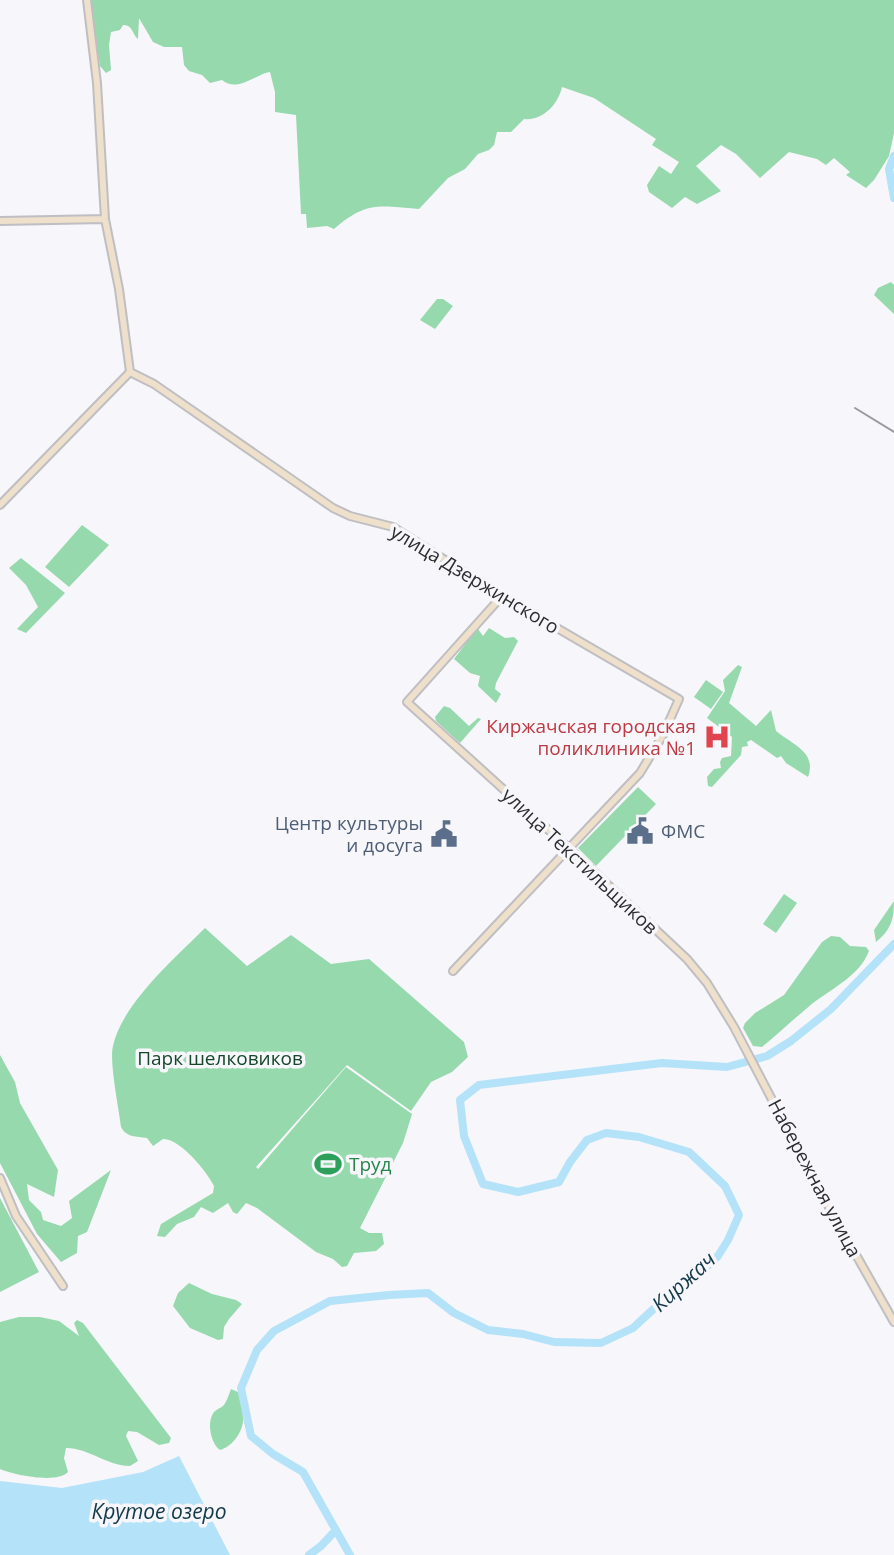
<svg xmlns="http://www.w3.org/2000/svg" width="894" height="1555" viewBox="0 0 894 1555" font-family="'Open Sans',sans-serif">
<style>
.green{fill:#96d9ac}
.water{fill:#b4e2f8}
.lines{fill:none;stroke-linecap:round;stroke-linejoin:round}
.river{stroke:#b4e2f8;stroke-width:8}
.secondary-casing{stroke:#bebec3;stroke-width:10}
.secondary{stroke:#eee0ca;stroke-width:6}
.rail{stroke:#9a9a9d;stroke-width:2}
.labels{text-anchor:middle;stroke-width:7;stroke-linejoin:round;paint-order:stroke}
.street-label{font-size:19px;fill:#2d2d2f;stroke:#f6f6fb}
.health-label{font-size:19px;fill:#be3a42;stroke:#f6f6fb;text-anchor:end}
.service-label{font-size:19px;fill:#4e5e75;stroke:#f6f6fb;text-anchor:end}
.park-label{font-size:19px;fill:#15482b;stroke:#f6f6fb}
.leisure-label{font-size:19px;fill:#27864d;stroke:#f6f6fb;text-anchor:start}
.water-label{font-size:21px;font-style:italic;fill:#143949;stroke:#f6f6fb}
</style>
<rect width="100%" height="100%" fill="#f6f6fb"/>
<path class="green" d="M90 0H894V133L889 156 874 180 866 188 846 175 850 172 834 158 826 165 817 159 789 152 760 178 736 154 721 145 696 166 721 191 697 204 685 197 672 208 649 192 647 185 659 166 671 174 679 162 652 145 656 139 594 98 562 87C558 105 542 121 524 119L511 132H497L494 145 489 150 478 154 465 169 448 178 419 209C378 206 367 201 334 229L327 226 307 228 306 214H301L296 115 275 112V92L270 72C256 74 237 93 222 80L210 83 202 75 189 71 184 65 182 47H164L153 42 139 18 138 39C132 34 133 25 123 25L120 30 111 32 109 45 111 70 106 73 100 66Z
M891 282 894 285V314L874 295 878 288Z
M437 299H443L453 306 435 329 420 320Z
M82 525 109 545 69 587 45 567Z
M21 558 65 593 26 633 17 629 38 607 26 585 9 568Z
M489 628 505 638 514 637 518 641 496 683 495 689 501 694 496 703 478 686 480 676 470 673 454 659 476 630 478 629 483 636Z
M738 665 742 667 729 703 756 726 771 710 776 731C793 745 817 752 808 777L786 763 781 756 777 758 751 740 747 742 748 746 742 747 741 755 712 787 708 786 707 777 714 769 721 768 720 762 722 758 731 756 732 737 707 718 725 691 723 680Z
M706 680 723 692 711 709 694 697Z
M444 706 450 708 469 726 478 718 481 719 460 743 436 721 435 717Z
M638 787 656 804 596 866 578 848Z
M784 894 797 903 776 933 763 924Z
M894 901C894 919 891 930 876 942L874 930Z
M205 928 247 966 291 935 331 964 369 959 464 1042 468 1057 452 1072 431 1082 411 1111 347 1065 256 1167 258 1169 346 1067 412 1114 403 1143 360 1228 369 1233H382L384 1244 376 1251 354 1253 347 1266 342 1267 333 1259 316 1252 257 1208 246 1203 237 1214 233 1212 228 1203 213 1213 201 1207 194 1217 177 1224 165 1237 157 1236 161 1224 213 1193 214 1186C207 1172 180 1138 163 1139L153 1146 147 1138C136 1136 127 1138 121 1127 119 1109 109 1061 113 1046 122 1004 175 958 205 928Z
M831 936 840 937 850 946 866 947 869 951C860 975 833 988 813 1003 796 1017 779 1033 762 1047L753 1046 743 1028 745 1023 755 1013 784 995 822 942Z
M0 1055 15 1082 20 1103 58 1170 54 1197 27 1184 29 1200 41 1212 43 1220 61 1226 72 1218 69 1201 111 1170 87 1232 78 1236 77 1253 61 1262 37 1234 0 1163Z
M0 1198 39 1272 0 1292Z
M189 1283 212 1294 236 1300 242 1304 229 1319 224 1327 223 1339 218 1340 190 1328 173 1306 178 1293Z
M40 1317 59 1321 79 1336 74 1323 77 1320 83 1323 171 1438 169 1443 159 1445 137 1432 128 1431 126 1436 138 1461 130 1466C107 1466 89 1448 66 1448L64 1458 68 1472C57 1484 14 1475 0 1469V1322L19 1317Z
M231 1389 240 1393C240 1402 243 1410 243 1418 244 1431 232 1447 220 1450 211 1444 206 1422 214 1412 217 1409 221 1408 224 1405 227 1401 229 1394 231 1389Z"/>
<path class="water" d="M179 1456 230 1555H0V1481L62 1488 143 1472Z"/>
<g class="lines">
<path class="river" d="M894 156 889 169 894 198
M309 1555 321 1546 336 1530
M350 1555 303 1472 273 1454 251 1436 241 1388 257 1350 274 1331 330 1301 389 1295 428 1293 454 1313 488 1330 523 1334 554 1342 601 1343 633 1328 660 1303 699 1274 718 1256 728 1240 739 1215 725 1186 689 1152 639 1137 606 1133 587 1140 570 1162 559 1182 518 1192 483 1184 464 1136 460 1100 479 1085 662 1063 727 1067 767 1056 791 1041 831 1009 894 944"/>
<defs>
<path id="secondary" d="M87 0 97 83 105 219 119 289 130 372
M0 221 105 219
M130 372 154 384 333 508 350 516 393 527 502 596 679 699 663 735 640 773 453 971
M0 505 130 372
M502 596 407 702 575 854 687 959 707 983 734 1027 821 1193 894 1322
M0 1178 16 1216 63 1286"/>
</defs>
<use href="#secondary" class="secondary-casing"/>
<use href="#secondary" class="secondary"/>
<path class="rail" d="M855 408 894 432"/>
</g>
<defs>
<symbol id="hospital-bare" viewBox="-9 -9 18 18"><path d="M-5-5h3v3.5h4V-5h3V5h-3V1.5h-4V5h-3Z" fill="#e0444e" stroke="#f6f6fb" stroke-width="2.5" paint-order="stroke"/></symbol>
<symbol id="civic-bare" viewBox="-9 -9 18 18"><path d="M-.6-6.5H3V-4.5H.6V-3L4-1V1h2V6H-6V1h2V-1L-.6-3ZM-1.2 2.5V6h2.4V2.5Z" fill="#5c6f8a" stroke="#f6f6fb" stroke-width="2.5" paint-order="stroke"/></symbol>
<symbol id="stadium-bare" viewBox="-9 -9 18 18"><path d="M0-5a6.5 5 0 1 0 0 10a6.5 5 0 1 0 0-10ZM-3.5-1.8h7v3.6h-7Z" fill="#2e9e5b" stroke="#f6f6fb" stroke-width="2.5" paint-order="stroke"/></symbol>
</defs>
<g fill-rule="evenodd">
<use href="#hospital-bare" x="698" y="718" width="38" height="38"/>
<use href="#civic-bare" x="621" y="812" width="38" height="38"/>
<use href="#civic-bare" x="425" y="815" width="38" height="38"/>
<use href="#stadium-bare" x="309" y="1145" width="38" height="38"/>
</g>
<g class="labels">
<g class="street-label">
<text transform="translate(475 579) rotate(31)" y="7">улица Дзержинского</text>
<text transform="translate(580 861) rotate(43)" y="7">улица Текстильщиков</text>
<text transform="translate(815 1178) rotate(62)" y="7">Набережная улица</text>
</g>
<g class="health-label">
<text x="696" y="733">Киржачская городская<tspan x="696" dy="22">поликлиника №1</tspan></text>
</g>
<g class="service-label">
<text x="423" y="830">Центр культуры<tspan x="423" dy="22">и досуга</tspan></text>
<text x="661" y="838" text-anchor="start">ФМС</text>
</g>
<g class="park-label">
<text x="220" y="1065">Парк шелковиков</text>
</g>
<g class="leisure-label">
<text x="349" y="1171">Труд</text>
</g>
<g class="water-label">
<text transform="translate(684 1282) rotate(-42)" y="7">Киржач</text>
<text x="159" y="1519">Крутое озеро</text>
</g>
</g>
</svg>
